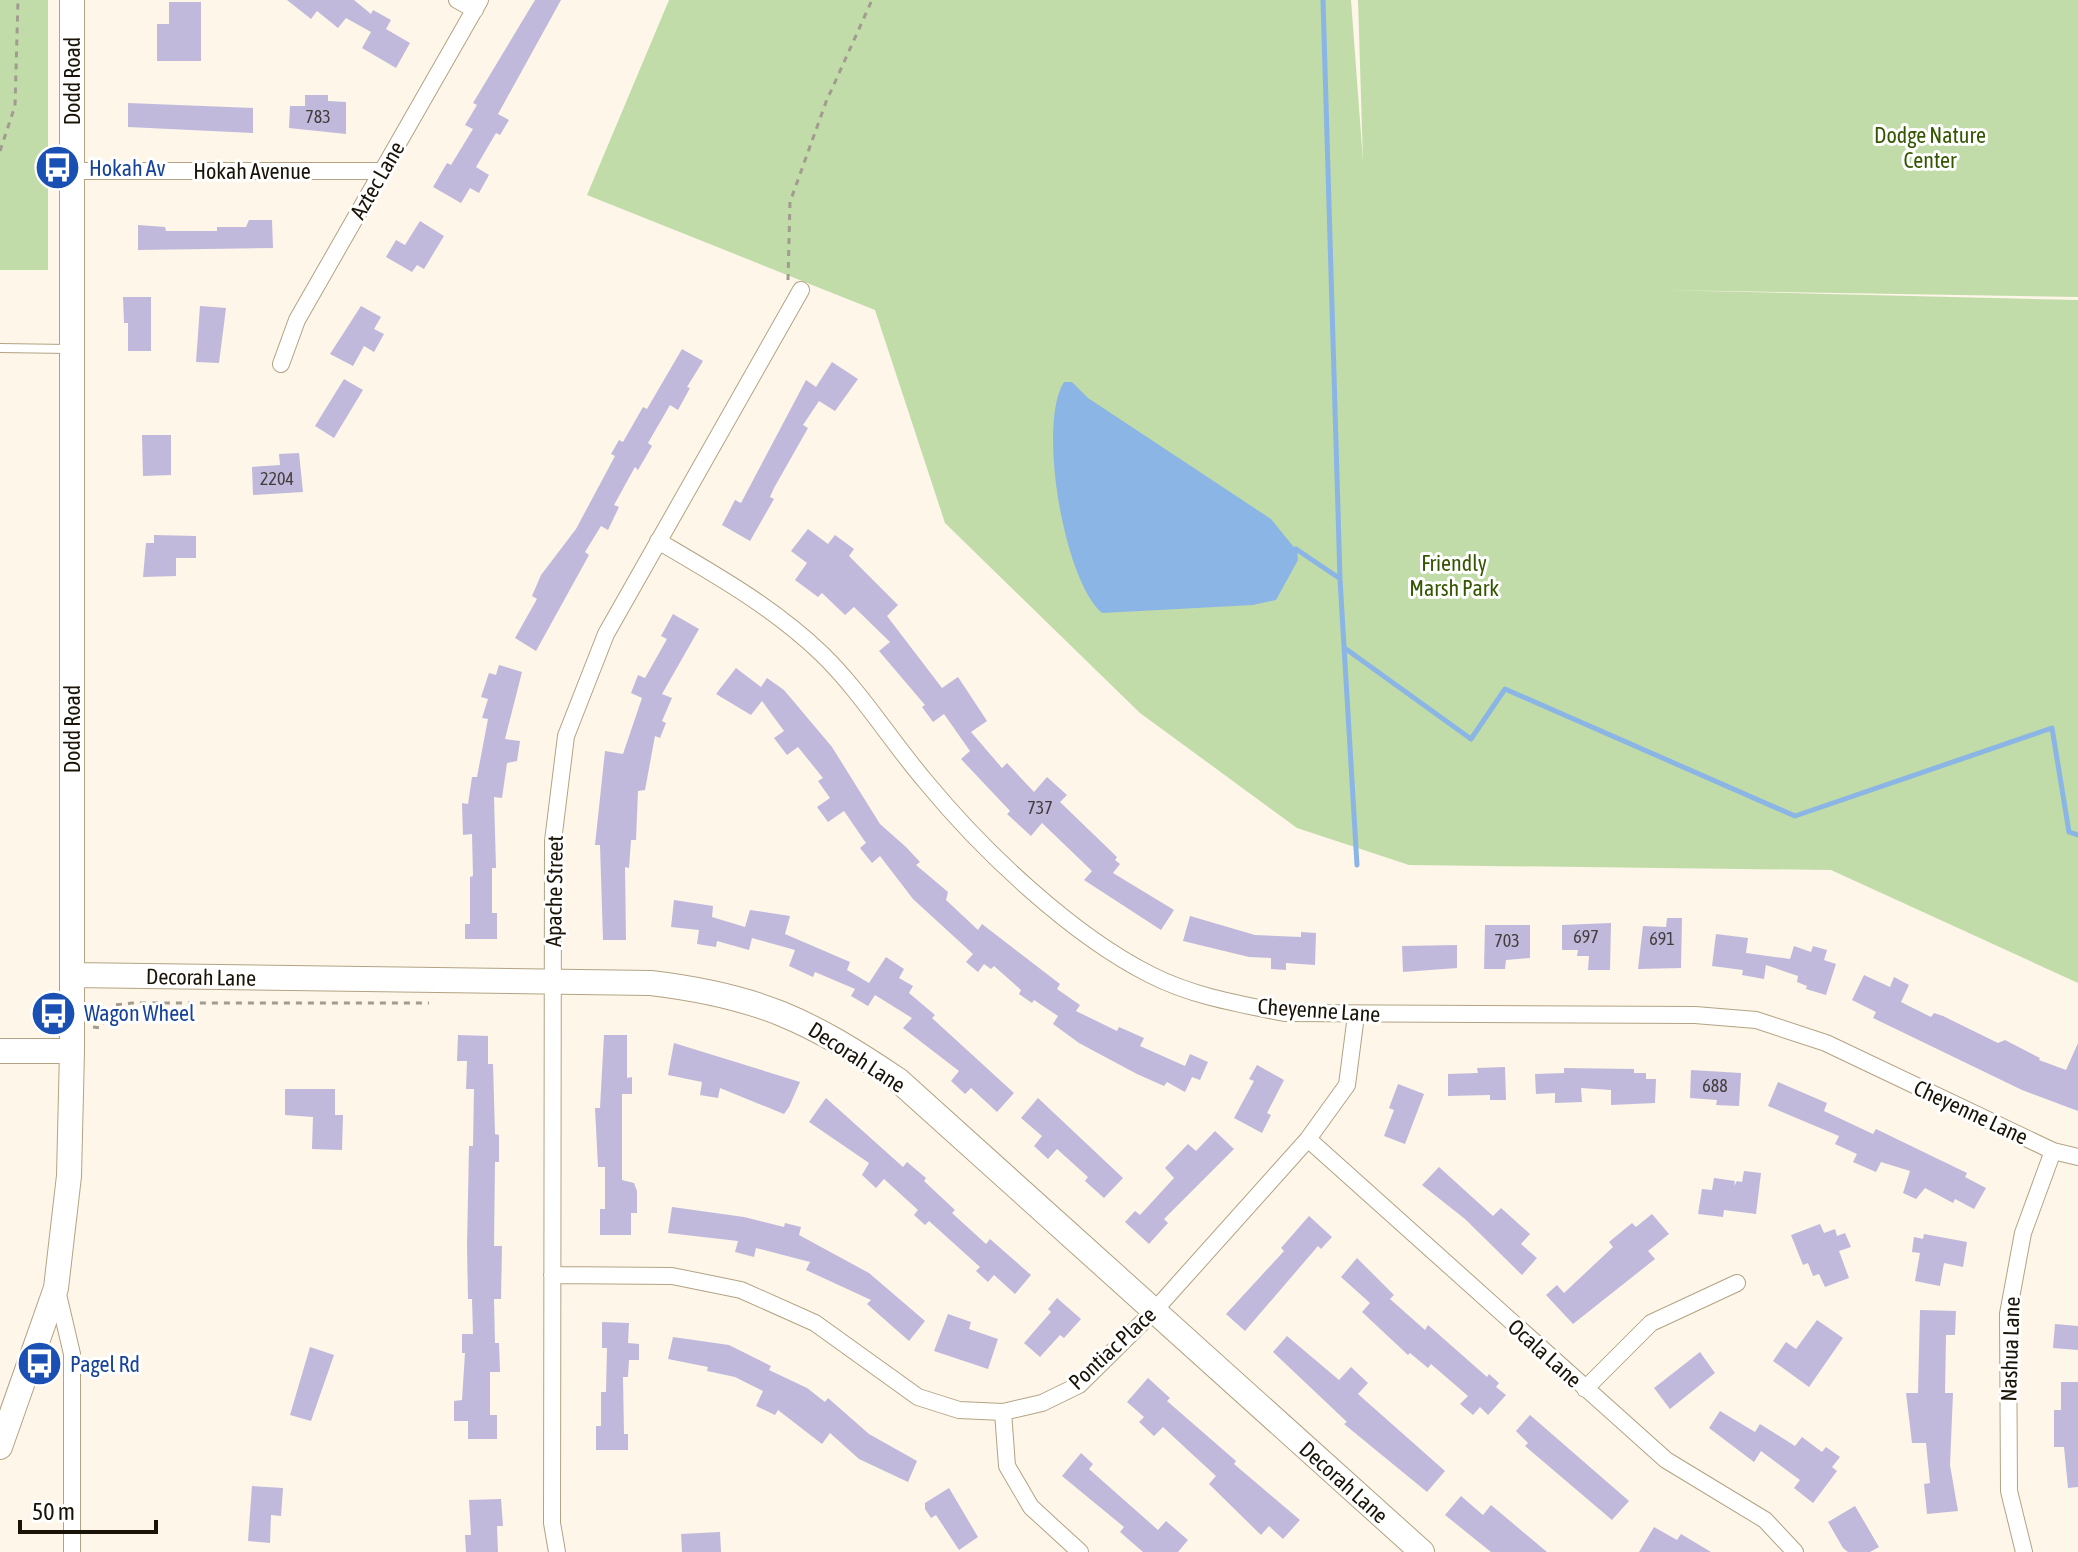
<svg xmlns="http://www.w3.org/2000/svg" width="2078" height="1552" viewBox="0 0 2078 1552" font-family="'Asap Condensed',sans-serif">
<style>
.green{fill:#c1dca9}
.water{fill:#8bb5e4}
.lines{fill:none;stroke-linecap:round;stroke-linejoin:round}
.stream{stroke:#8bb5e4;stroke-width:5}
.building{fill:#c0b9db}
.lane-casing{stroke:#b3a383;stroke-width:10}
.street-casing{stroke:#b3a383;stroke-width:18}
.secondary-casing{stroke:#b3a383;stroke-width:26}
.path{stroke:#a29b8f;stroke-width:3;stroke-dasharray:6 6;stroke-linecap:butt}
.lane{stroke:#fff;stroke-width:8}
.street{stroke:#fff;stroke-width:16}
.secondary{stroke:#fff;stroke-width:24}
.labels{text-anchor:middle;stroke-width:6;stroke-linejoin:round;paint-order:stroke}
.number-label{font-size:18px;fill:#443d3d}
.street-label{font-size:22px;fill:#1a1408;stroke:#fff}
.park-label{font-size:22px;fill:#355702;stroke:#fff}
.transit-label{font-size:22px;fill:#164399;stroke:#fff;text-anchor:start}
</style>
<rect width="100%" height="100%" fill="#fdf6e9"/>
<path class="green" d="M0 0H48V270H0Z
M669 0H1351L1363 161 1358 0H2078V297L1661 290 2078 300V983L1831 870 1409 865 1297 828 1140 713 945 523 875 310 587 195Z"/>
<path class="water" d="M1064 382H1072L1088 398 1271 519 1297 551 1298 560 1276 600 1253 605 1102 613C1064 581 1037 424 1064 382Z"/>
<g class="lines">
<path class="stream" d="M1323 0 1340 579 1357 865
M1296 549 1339 578
M1346 649 1471 739 1505 689 1795 816 2052 728 2069 832 2078 835"/>
</g>
<path class="building" d="M287 0H354L371 14 373 10 391 20 386 29 410 43 396 68 362 48 371 32 346 18 338 28 317 11 311 19Z
M535 0H561L498 114 509 120 500 135 496 133 476 167 489 175 479 193 470 188 461 203 433 187 447 163 451 165 473 129 465 125 477 105 473 103Z
M169 2H201V61H157V24H169Z
M305 95H328V101L346 102V134L289 128 290 106H305Z
M128 103 253 108V133L128 127Z
M249 220H272L273 248 138 250V225L165 227 166 231H217V227H246Z
M420 221 444 236 424 269 417 265 412 272 386 257 396 240 405 245Z
M123 297H151V351H128V323H124Z
M200 306 226 308 219 363 196 362Z
M361 306 381 317 374 329 384 334 374 352 364 346 353 366 330 354Z
M682 349 703 361 687 387 690 388 678 410 670 405 648 443 652 446 638 470 635 467 614 505 619 507 608 530 601 526 585 552 589 555 536 651 515 638 537 599 532 596 541 575 576 529 615 456 611 454 619 440 623 442 643 407 647 409Z
M832 362 858 379 835 411 819 401 803 425 808 428 774 488 770 497 774 499 750 541 722 525 735 500 741 503 806 380 816 387Z
M344 379 363 390 334 438 315 426Z
M142 435H171V475L143 476Z
M299 453 303 492 253 495 252 467 280 465 279 454Z
M808 529 828 544 835 535 854 549 849 556 898 605 887 616 942 688 958 677 966 689 987 721 971 732 1002 768 1007 763 1034 792 1047 777 1067 795 1060 802 1117 857 1115 860 1120 864 1113 873 1174 910 1161 930 1084 880 1092 871 1042 823 1031 836 1007 814 1010 811 961 759 970 751 944 714 933 722 922 707 925 705 879 651 890 642 854 607 845 615 822 593 818 597 795 580 807 563 791 551Z
M154 535 196 536V558H176V576L143 577 146 543H154Z
M673 614 699 629 662 694 672 698 662 721 666 723 660 738 655 736 645 790 638 791 636 840H631L629 868 625 867 626 940H603L600 845H595L605 751 623 754 642 698 631 693 638 675 645 678 667 639 661 636Z
M499 665 522 672 505 739 520 741 517 761 507 763 502 798 494 797 496 868H492V913H497V939H465V924H470V877L473 876 472 834 463 835 462 803 468 804 472 777H477L488 719 482 718 488 699 481 697 489 673 496 675Z
M736 668 761 687 767 678 784 690 832 747 880 824 906 847 920 862 916 865 948 892 946 900 978 930 982 924 1060 984 1057 989 1080 1005 1076 1011 1117 1031 1119 1027 1144 1038 1140 1046 1185 1066 1190 1054 1208 1062 1200 1080 1192 1077 1185 1092 1167 1082 1164 1086 1137 1074 1079 1043 1053 1024 1058 1016 1034 1000 1032 1003 1019 994 1021 990 994 966 991 969 984 964 978 972 966 962 973 954 913 899 880 856 872 863 860 848 866 843 844 811 828 822 817 807 830 798 818 781 823 778 798 747 787 755 774 738 784 731 762 701 751 715 716 694Z
M674 900 713 906 712 917 745 927 750 910 790 916 785 934 850 962 847 970 869 983 886 957 904 969 899 978 913 986 909 993 935 1015 932 1018 1014 1093 997 1112 971 1088 965 1094 951 1081 959 1071 903 1028 912 1018 875 995 868 1006 851 996 855 989 815 972 813 977 789 966 795 950 752 938 749 950 717 941 716 947 697 944 699 930 671 927Z
M1190 916 1255 935 1301 937V932L1316 933 1315 965 1286 963V970L1271 969V958L1249 957 1183 941Z
M1667 918H1682L1681 968 1638 969 1643 926 1666 927Z
M1611 923 1610 970H1588L1589 956H1577L1578 950H1562V925Z
M1485 925H1530V958L1506 960 1505 969H1484Z
M1716 934 1748 938 1746 953 1790 959 1794 946 1811 952 1813 946 1827 950 1824 960 1836 964 1826 995 1806 989 1807 986 1797 982 1798 976 1766 965 1764 979 1742 975 1743 970 1712 966Z
M1457 945V968L1403 972 1402 946Z
M1864 975 1890 987 1894 977 1909 985 1901 1002 1931 1017 1934 1013 1943 1016 1998 1043 2005 1040 2040 1058 2039 1060 2066 1070 2078 1043V1111L2022 1090 1873 1018 1876 1012 1852 1000Z
M458 1035 488 1036V1064H493L495 1134 499 1135V1162H495L494 1246H502L501 1299H494L495 1343H499L500 1372H490V1415H497V1439H468V1421H454V1401L462 1400 465 1353H462V1334H473L472 1299H468L467 1246 469 1146H473L474 1089H466L467 1061H457Z
M604 1035H627V1078L632 1077V1094H622V1180L634 1183 637 1191V1213H631V1235H600V1209H605V1167H598L595 1108H600Z
M674 1043 800 1082 789 1107 784 1114 720 1088 718 1098 700 1095 702 1082 668 1075Z
M1257 1065 1284 1080 1267 1113 1271 1115 1262 1133 1234 1118 1254 1081 1249 1079Z
M1505 1067 1506 1100H1490V1095L1448 1096V1074L1478 1073 1477 1068Z
M1564 1068 1634 1069V1073H1646V1079H1656L1655 1103 1611 1105V1090L1581 1088 1582 1102 1555 1103V1093L1536 1094 1535 1074 1564 1073Z
M1691 1070 1741 1073 1739 1106 1716 1105 1717 1100 1690 1098Z
M1778 1082 1827 1103 1824 1111 1873 1134 1876 1129 1967 1173 1965 1177 1986 1188 1974 1209 1955 1199 1953 1203 1925 1188 1916 1199 1903 1193 1910 1171 1881 1162 1876 1172 1853 1162 1857 1154 1835 1144 1839 1136 1768 1106Z
M1398 1084 1424 1094 1405 1144 1384 1136 1394 1110 1389 1108Z
M285 1089H335V1115H343L342 1150 312 1149 313 1117 285 1115Z
M826 1098 903 1167 907 1162 926 1178 924 1181 955 1210 952 1213 986 1244 990 1239 1031 1275 1015 1294 994 1275 988 1282 976 1271 980 1267 929 1221 925 1225 914 1215 918 1210 884 1179 876 1188 862 1175 869 1163 809 1122Z
M1038 1098 1123 1178 1104 1198 1085 1181 1088 1177 1057 1149 1048 1159 1034 1146 1042 1136 1021 1118Z
M1215 1131 1234 1149 1164 1219 1168 1223 1149 1244 1125 1222 1135 1211 1140 1215 1174 1178 1165 1168 1188 1144 1196 1151Z
M1439 1167 1493 1216 1501 1208 1530 1234 1521 1244 1537 1258 1522 1275 1465 1219 1422 1185Z
M1744 1171 1761 1173 1756 1214 1724 1210 1723 1217 1698 1214 1702 1189 1712 1190 1714 1178 1735 1181 1734 1186 1737 1181 1742 1182Z
M672 1207 744 1217 784 1227 785 1223 801 1227 799 1235 869 1273 925 1321 909 1341 867 1304 871 1300 806 1270 810 1262 756 1248 754 1257 735 1252 738 1241 668 1233Z
M1652 1214 1669 1234 1648 1251 1655 1259 1573 1324 1546 1295 1557 1285 1564 1293 1613 1247 1609 1242 1632 1223 1636 1227Z
M1309 1216 1332 1237 1321 1249 1318 1246 1245 1331 1226 1314 1284 1251 1281 1248Z
M1820 1224 1824 1233 1835 1229 1837 1236 1845 1233 1851 1247 1839 1251 1849 1278 1825 1287 1819 1274 1813 1276 1808 1263 1803 1265 1791 1235Z
M1924 1234 1967 1242 1963 1267 1944 1263 1940 1286 1915 1281 1920 1253 1912 1252 1914 1237 1923 1239Z
M1357 1258 1394 1295 1390 1299 1425 1330 1428 1325 1487 1377 1489 1374 1499 1383 1496 1387 1506 1395 1488 1415 1480 1407 1473 1415 1460 1404 1468 1396 1431 1364 1428 1368 1410 1353 1408 1355 1362 1312 1370 1303 1341 1277Z
M1057 1298 1081 1319 1064 1338 1060 1335 1040 1357 1024 1343 1051 1312 1048 1309Z
M1920 1310 1956 1311 1955 1335H1946L1945 1393H1953L1950 1465 1958 1511 1927 1514 1924 1484 1930 1483 1926 1443H1912L1906 1393H1918Z
M948 1314 971 1322 969 1329 998 1339 988 1369 934 1351Z
M1817 1320 1843 1338 1809 1387 1773 1361 1786 1342 1796 1349Z
M602 1322 629 1323 628 1343 639 1344V1360H629L628 1377H623L624 1434H628V1450H596V1426H601V1392H606L607 1348H602Z
M2055 1324 2078 1326V1350L2053 1348Z
M1287 1336 1339 1380 1351 1367 1368 1383 1358 1394 1445 1471 1427 1492 1344 1424 1347 1422 1273 1352Z
M673 1337 729 1345 771 1366 769 1370 807 1388 825 1402 828 1398 869 1434 917 1461 908 1482 859 1459 830 1433 822 1444 778 1410 775 1415 756 1406 763 1391 735 1377 707 1371 708 1367 668 1359Z
M310 1347 334 1355 311 1421 290 1415Z
M1700 1352 1715 1373 1670 1409 1654 1388Z
M1148 1378 1170 1398 1167 1401 1236 1461 1234 1464 1300 1520 1283 1539 1269 1526 1261 1535 1209 1484 1216 1476 1192 1454 1163 1427 1154 1436 1139 1422 1144 1417 1127 1402Z
M2061 1382H2078V1487L2068 1488 2064 1447H2054V1410H2061Z
M1720 1411 1755 1432 1760 1424 1795 1446 1802 1437 1822 1452 1826 1447 1840 1457 1832 1467 1837 1471 1813 1503 1794 1488 1800 1480 1761 1451 1754 1462 1709 1428Z
M1530 1415 1629 1501 1612 1520 1525 1446 1528 1443 1516 1431Z
M1081 1453 1093 1464 1089 1469 1158 1530 1166 1521 1188 1540 1178 1552H1143L1120 1532 1124 1527 1062 1476Z
M252 1486 283 1488 281 1516 271 1515 270 1543 248 1541Z
M949 1488 978 1537 959 1550 936 1515 931 1518 925 1509V1503Z
M1461 1496 1483 1515 1491 1505 1547 1552H1491L1445 1515Z
M501 1499 503 1526H497L498 1552H466L465 1535H471L469 1500Z
M1855 1506 1879 1547 1870 1552H1848L1843 1548 1828 1522Z
M1654 1527 1677 1540 1681 1534 1711 1552H1639Z
M720 1532 721 1552H682L681 1534Z"/>
<g class="lines">
<defs>
<path id="lane" d="M0 348 68 349"/>
<path id="street" d="M457 0 475 10
M72 171H383
M281 364 297 320 480 0
M658 541C716 575 773 607 822 654 861 692 891 741 926 782 982 850 1071 935 1151 975 1192 996 1239 1004 1285 1013L1695 1015 1756 1020 1826 1043 2053 1151 2078 1157
M1308 1139 1666 1460 1765 1520 1795 1552
M552 1275 672 1276 741 1290 815 1323 918 1397 959 1410 1003 1412 1042 1403 1079 1385 1154 1311 1308 1139 1347 1085 1356 1015
M57 1290 72 1354V1552
M1585 1389 1651 1323 1737 1283
M1003 1412 1007 1466 1031 1507 1080 1552
M557 1552 552 1523 553 841 566 736 606 634 801 290
M2024 1552 2009 1491 2008 1314 2023 1233 2053 1151"/>
<path id="secondary" d="M72 975 651 983C759 996 809 1020 898 1080L1422 1552
M0 1051H72
M0 1447 56 1288 69 1176 72 1051V0"/>
</defs>
<use href="#lane" class="lane-casing"/>
<use href="#street" class="street-casing"/>
<use href="#secondary" class="secondary-casing"/>
<path class="path" d="M0 151 15 106 18 0
M788 280 790 202 826 102 872 0
M93 1027 100 1028 114 1005 132 1003H429"/>
<use href="#lane" class="lane"/>
<use href="#street" class="street"/>
<use href="#secondary" class="secondary"/>
</g>
<defs>
<symbol id="bus-disc" viewBox="-11 -11 22 22"><circle r="9.5" fill="#1a4fb4" stroke="#fff"/><path d="M-5-6H5V4H4V6H2V4H-2V6H-4V4H-5ZM-3.5-4V0h7V-4ZM-3.5 1.2v1.5H-2V1.2ZM2 1.2v1.5H3.5V1.2Z" fill="#fff"/></symbol>
</defs>
<g fill-rule="evenodd">
<use href="#bus-disc" x="32" y="142" width="51" height="51"/>
<use href="#bus-disc" x="28" y="988" width="51" height="51"/>
<use href="#bus-disc" x="14" y="1338" width="51" height="51"/>
</g>
<g class="labels">
<g class="number-label">
<text x="318" y="123">783</text>
<text x="277" y="485">2204</text>
<text x="1040" y="814">737</text>
<text x="1586" y="943">697</text>
<text x="1662" y="945">691</text>
<text x="1507" y="947">703</text>
<text x="1715" y="1092">688</text>
</g>
<g class="street-label">
<text transform="translate(72 81) rotate(-90)" y="8">Dodd Road</text>
<text x="252" y="179">Hokah Avenue</text>
<text transform="translate(377 180) rotate(-60)" y="8">Aztec Lane</text>
<text transform="translate(72 729) rotate(-90)" y="8">Dodd Road</text>
<text transform="translate(554 891) rotate(-89)" y="8">Apache Street</text>
<text transform="translate(201 977) rotate(1)" y="8">Decorah Lane</text>
<text transform="translate(1319 1010) rotate(4)" y="8">Cheyenne Lane</text>
<text transform="translate(857 1057) rotate(33)" y="8">Decorah Lane</text>
<text transform="translate(1971 1112) rotate(25)" y="8">Cheyenne Lane</text>
<text transform="translate(1112 1348) rotate(-43)" y="8">Pontiac Place</text>
<text transform="translate(2010 1349) rotate(-88)" y="8">Nashua Lane</text>
<text transform="translate(1545 1353) rotate(42)" y="8">Ocala Lane</text>
<text transform="translate(1344 1482) rotate(42)" y="8">Decorah Lane</text>
</g>
<g class="park-label">
<text x="1930" y="143">Dodge Nature<tspan x="1930" dy="25">Center</tspan></text>
<text x="1454" y="571">Friendly<tspan x="1454" dy="25">Marsh Park</tspan></text>
</g>
<g class="transit-label">
<text x="89" y="176">Hokah Av</text>
<text x="84" y="1021">Wagon Wheel</text>
<text x="70" y="1372">Pagel Rd</text>
</g>
</g>
<path d="M20 1520v12h136v-12" fill="none" stroke="#1a1408" stroke-width="4"/>
<text x="32" y="1520" font-size="24" fill="#1a1408" stroke="#ffffff" stroke-width="6" paint-order="stroke">50 m</text>
</svg>
